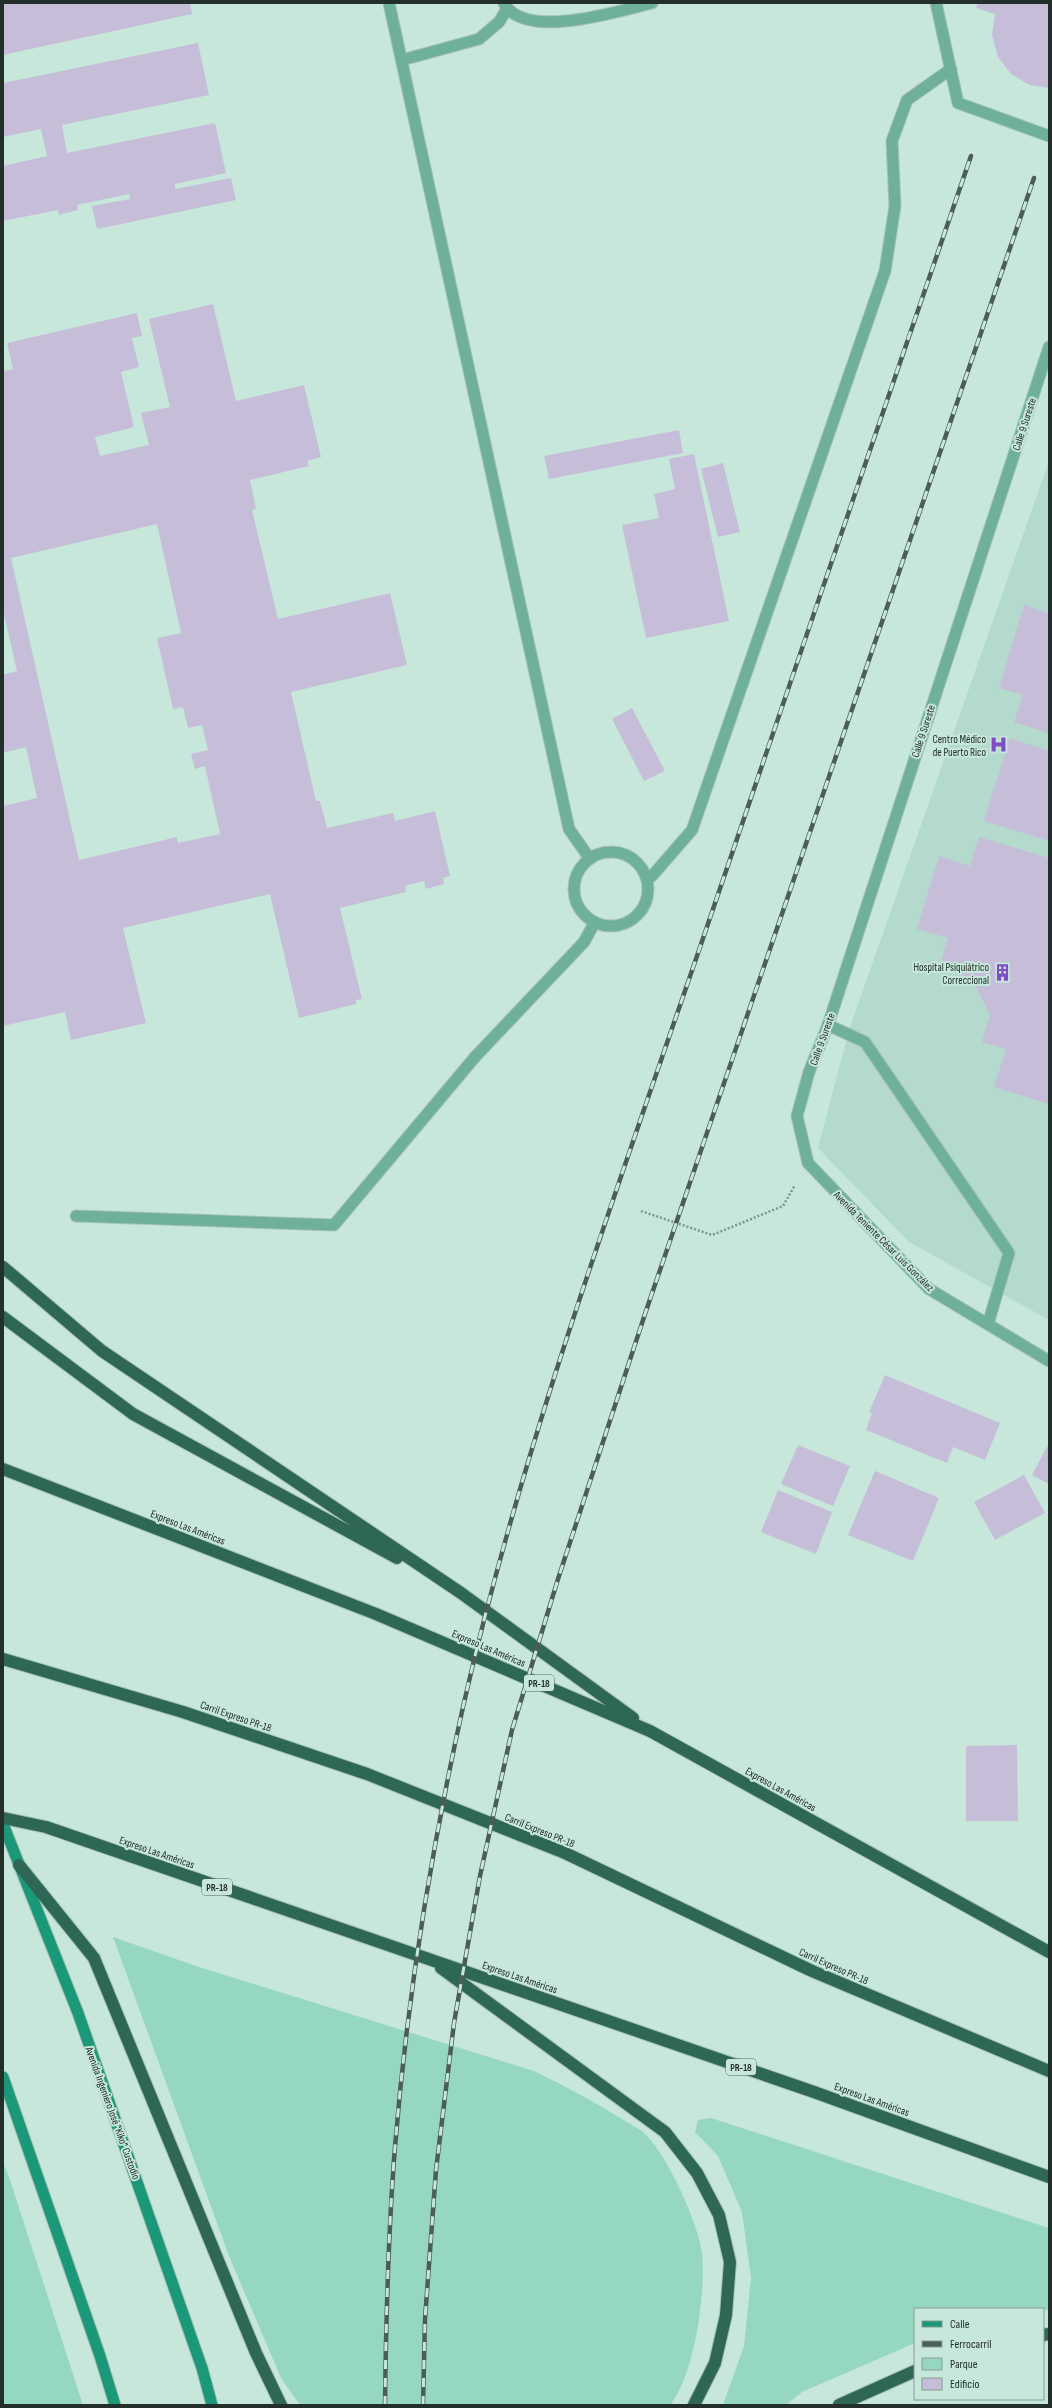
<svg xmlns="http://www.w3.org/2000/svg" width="1052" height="2408" viewBox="0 0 1052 2408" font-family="'Sofia Sans Condensed',sans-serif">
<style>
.built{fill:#b3dacc}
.green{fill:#96d7bf}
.building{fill:#c6bed9;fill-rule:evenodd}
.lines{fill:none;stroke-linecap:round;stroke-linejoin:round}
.service-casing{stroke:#a6c2b7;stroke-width:13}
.minor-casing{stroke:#a6c2b7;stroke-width:13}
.secondary-casing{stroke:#a6c2b7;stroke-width:13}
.motorway-casing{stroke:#a6c2b7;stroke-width:14}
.path{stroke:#7d948b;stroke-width:2.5;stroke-dasharray:2 2;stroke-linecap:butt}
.service{stroke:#6eb099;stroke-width:11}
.minor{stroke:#6eb099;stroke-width:11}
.secondary{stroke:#1a9877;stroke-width:11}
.motorway{stroke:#2e6755;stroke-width:12}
.rail-casing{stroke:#4c5d57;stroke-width:4.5}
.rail{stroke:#c7e7da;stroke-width:3;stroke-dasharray:9;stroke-linecap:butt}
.labels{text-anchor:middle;stroke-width:4;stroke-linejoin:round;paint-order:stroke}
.shield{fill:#c7e7da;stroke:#546660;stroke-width:1}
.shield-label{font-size:10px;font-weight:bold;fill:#232f2b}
.street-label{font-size:11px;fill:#232f2b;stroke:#c7e7da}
.poi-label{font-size:11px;fill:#232f2b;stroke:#c7e7da;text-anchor:end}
</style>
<rect width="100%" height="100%" fill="#c7e7da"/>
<path class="built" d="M1049 461V1320L909 1242 818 1148 849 1030Z"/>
<path class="green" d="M113 1937 199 1967 534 2071C565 2086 593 2101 622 2119 629 2124 639 2128 645 2134 666 2153 699 2224 702 2253 706 2292 695 2374 670 2405H300L281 2378 229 2256Z
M711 2118 1049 2228V2310L915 2309V2343L802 2392 786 2405H723L744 2346 751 2278 742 2212 718 2156 695 2132 698 2120Z
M3 2162 8 2174 83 2405H3Z"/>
<path class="building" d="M3 3H190L192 14 3 55Z
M978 3H1049V88L1030 85 1011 74 998 57 992 35 995 14 976 8Z
M198 43 209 95 62 125 67 153 215 123 226 173 175 184V189L231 178 236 200 97 229 92 206 130 199 129 194 77 205 78 210 59 215 58 210 3 221V166L47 156 41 129 3 137V83Z
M213 304 236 401 304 385 321 457 307 461 309 466 250 480 256 509 252 510 278 619 390 593 407 665 291 692 316 801H320L327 828 393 813 395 821 435 811 450 876 443 878 444 884 426 889 424 881 405 886 406 892 340 908 362 999 356 1000V1004L299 1018 270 894 123 928 146 1023 71 1040 65 1012 3 1026V806L37 798 26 747 3 753V675L17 671 3 610V371L13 369 7 343 137 313 142 336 132 338 139 367 121 372 134 427 95 437 100 456 149 445 141 413 170 407 149 319ZM157 524 181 633 157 638 173 709 183 707 188 728 202 725 208 750 191 754 195 769 205 766 220 834 178 843 177 837 79 860 11 558Z
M679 430 683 453 549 479 544 456Z
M694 454 729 621 646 638 622 525 659 518 654 494 675 489 669 459Z
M723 463 740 532 718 537 701 469Z
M1024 605 1049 613V733L1014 722 1023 695 999 688Z
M632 708 665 771 644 781 612 719Z
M1010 738 1049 751V841L984 821Z
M979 837 1049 858V1104L994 1087 1006 1049 982 1042 990 1015 972 978 939 968 948 938 917 929 939 856 970 866Z
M885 1375 1000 1423 985 1460 953 1447 947 1463 866 1430 872 1413 869 1412Z
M1049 1443V1484L1032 1475Z
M798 1445 850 1466 833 1506 781 1484Z
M875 1471 939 1498 913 1561 848 1535Z
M1024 1475 1045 1513 995 1540 974 1502Z
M778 1490 832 1512 816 1554 761 1532Z
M1017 1745 1018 1821H966V1746Z"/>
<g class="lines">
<defs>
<path id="service" d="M504 3C524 41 619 11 652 3
M936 3 958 103 1049 136
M402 60 479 39 499 22 507 9
M646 877 652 876 692 830 885 271 895 206 892 141 907 100 951 69
M828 1025 865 1042 1009 1253 988 1324
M76 1216 334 1225 475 1057"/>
<path id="minor" d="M389 3 569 829 590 859
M1049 347 828 1025 809 1072 797 1116 808 1163 929 1289 1049 1361
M574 889a37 37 0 1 1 74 0a37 37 0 1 1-74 0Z
M475 1057 584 942 595 922"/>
<path id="secondary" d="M3 1824 78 2013 202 2368 212 2405
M3 2077 100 2356 115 2405"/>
<path id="motorway" d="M3 1267 102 1351 461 1593 633 1718
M3 1317 133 1414 397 1558
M3 1469 376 1614 650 1731 1049 1952
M3 1659 183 1712 367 1774 565 1853 812 1971 1049 2071
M3 1818 46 1827 814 2092 1049 2177
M19 1865 94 1958 256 2353 281 2405
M441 1968 665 2132 697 2173 719 2215 730 2262 726 2315 715 2363 694 2405
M1043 2335 1049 2334
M839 2405 915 2371"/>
</defs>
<use href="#service" class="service-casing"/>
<use href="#minor" class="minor-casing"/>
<use href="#secondary" class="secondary-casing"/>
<use href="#motorway" class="motorway-casing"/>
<path class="path" d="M641 1211 712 1235 783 1206 795 1185"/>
<use href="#service" class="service"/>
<use href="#minor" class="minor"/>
<use href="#secondary" class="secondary"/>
<use href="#motorway" class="motorway"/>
<defs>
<path id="rail" d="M385 2405C386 2319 388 2233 395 2147 407 1999 431 1851 463 1707 521 1451 612 1204 697 956 788 689 879 423 971 156
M423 2405 425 2319 436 2170 454 2023 480 1876 512 1730 558 1579 646 1311 1034 178"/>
</defs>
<use href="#rail" class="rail-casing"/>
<use href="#rail" class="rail"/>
</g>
<defs>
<symbol id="hospital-bare" viewBox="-9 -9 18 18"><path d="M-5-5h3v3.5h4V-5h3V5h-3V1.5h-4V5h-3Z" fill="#7f4dc5" stroke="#c7e7da" stroke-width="2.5" paint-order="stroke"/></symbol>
<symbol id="building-bare" viewBox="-9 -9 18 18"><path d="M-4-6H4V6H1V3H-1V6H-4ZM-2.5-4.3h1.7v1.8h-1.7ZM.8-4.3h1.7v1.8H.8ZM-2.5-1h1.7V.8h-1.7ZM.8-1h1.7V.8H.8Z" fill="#7f4dc5" stroke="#c7e7da" stroke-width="2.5" paint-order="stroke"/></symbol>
</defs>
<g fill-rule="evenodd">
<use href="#hospital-bare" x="986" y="732" width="25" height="25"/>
<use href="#building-bare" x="990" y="960" width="25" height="25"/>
</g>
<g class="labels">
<g class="shield">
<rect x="524" y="1675" width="30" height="16" rx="3"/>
<rect x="202" y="1879" width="30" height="16" rx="3"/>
<rect x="726" y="2059" width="30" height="16" rx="3"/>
</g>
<g class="shield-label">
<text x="539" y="1687">PR-18</text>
<text x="217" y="1891">PR-18</text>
<text x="741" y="2071">PR-18</text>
</g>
<g class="street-label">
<text transform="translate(1024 424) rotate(-72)" y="4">Calle 9 Sureste</text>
<text transform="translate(923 731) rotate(-72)" y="4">Calle 9 Sureste</text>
<text transform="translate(822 1039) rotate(-70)" y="4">Calle 9 Sureste</text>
<text transform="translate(884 1241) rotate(45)" y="4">Avenida Teniente César Luis González</text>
<text transform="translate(188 1527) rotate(21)" y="4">Expreso Las Américas</text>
<text transform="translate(489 1648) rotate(23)" y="4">Expreso Las Américas</text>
<text transform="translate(236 1716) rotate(19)" y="4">Carril Expreso PR-18</text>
<text transform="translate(781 1789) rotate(29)" y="4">Expreso Las Américas</text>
<text transform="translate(540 1830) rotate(22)" y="4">Carril Expreso PR-18</text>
<text transform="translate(157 1852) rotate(19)" y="4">Expreso Las Américas</text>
<text transform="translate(834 1966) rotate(24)" y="4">Carril Expreso PR-18</text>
<text transform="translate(520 1977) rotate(19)" y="4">Expreso Las Américas</text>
<text transform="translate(872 2099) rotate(20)" y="4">Expreso Las Américas</text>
<text transform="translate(113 2113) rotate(70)" y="4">Avenida Ingeniero José "Kiko" Custodio</text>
</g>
<g class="poi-label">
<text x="986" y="743">Centro Médico<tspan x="986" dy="13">de Puerto Rico</tspan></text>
<text x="989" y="971">Hospital Psiquiátrico<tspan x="989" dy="13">Correccional</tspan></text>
</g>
</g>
<rect width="1052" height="2408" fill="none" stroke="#232f2b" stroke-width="8"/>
<rect x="914" y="2308" width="130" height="92" fill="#c7e7da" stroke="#859d94"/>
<rect x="922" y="2321" width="20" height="6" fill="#1a9877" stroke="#859d94"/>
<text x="950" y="2328" font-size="12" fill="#232f2b">Calle</text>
<rect x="922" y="2341" width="20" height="6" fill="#4c5d57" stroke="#859d94"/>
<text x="950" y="2348" font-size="12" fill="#232f2b">Ferrocarril</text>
<rect x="922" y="2358" width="20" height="12" fill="#96d7bf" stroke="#859d94"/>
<text x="950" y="2368" font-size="12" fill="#232f2b">Parque</text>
<rect x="922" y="2378" width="20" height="12" fill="#c6bed9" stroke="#859d94"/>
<text x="950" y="2388" font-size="12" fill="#232f2b">Edificio</text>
</svg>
